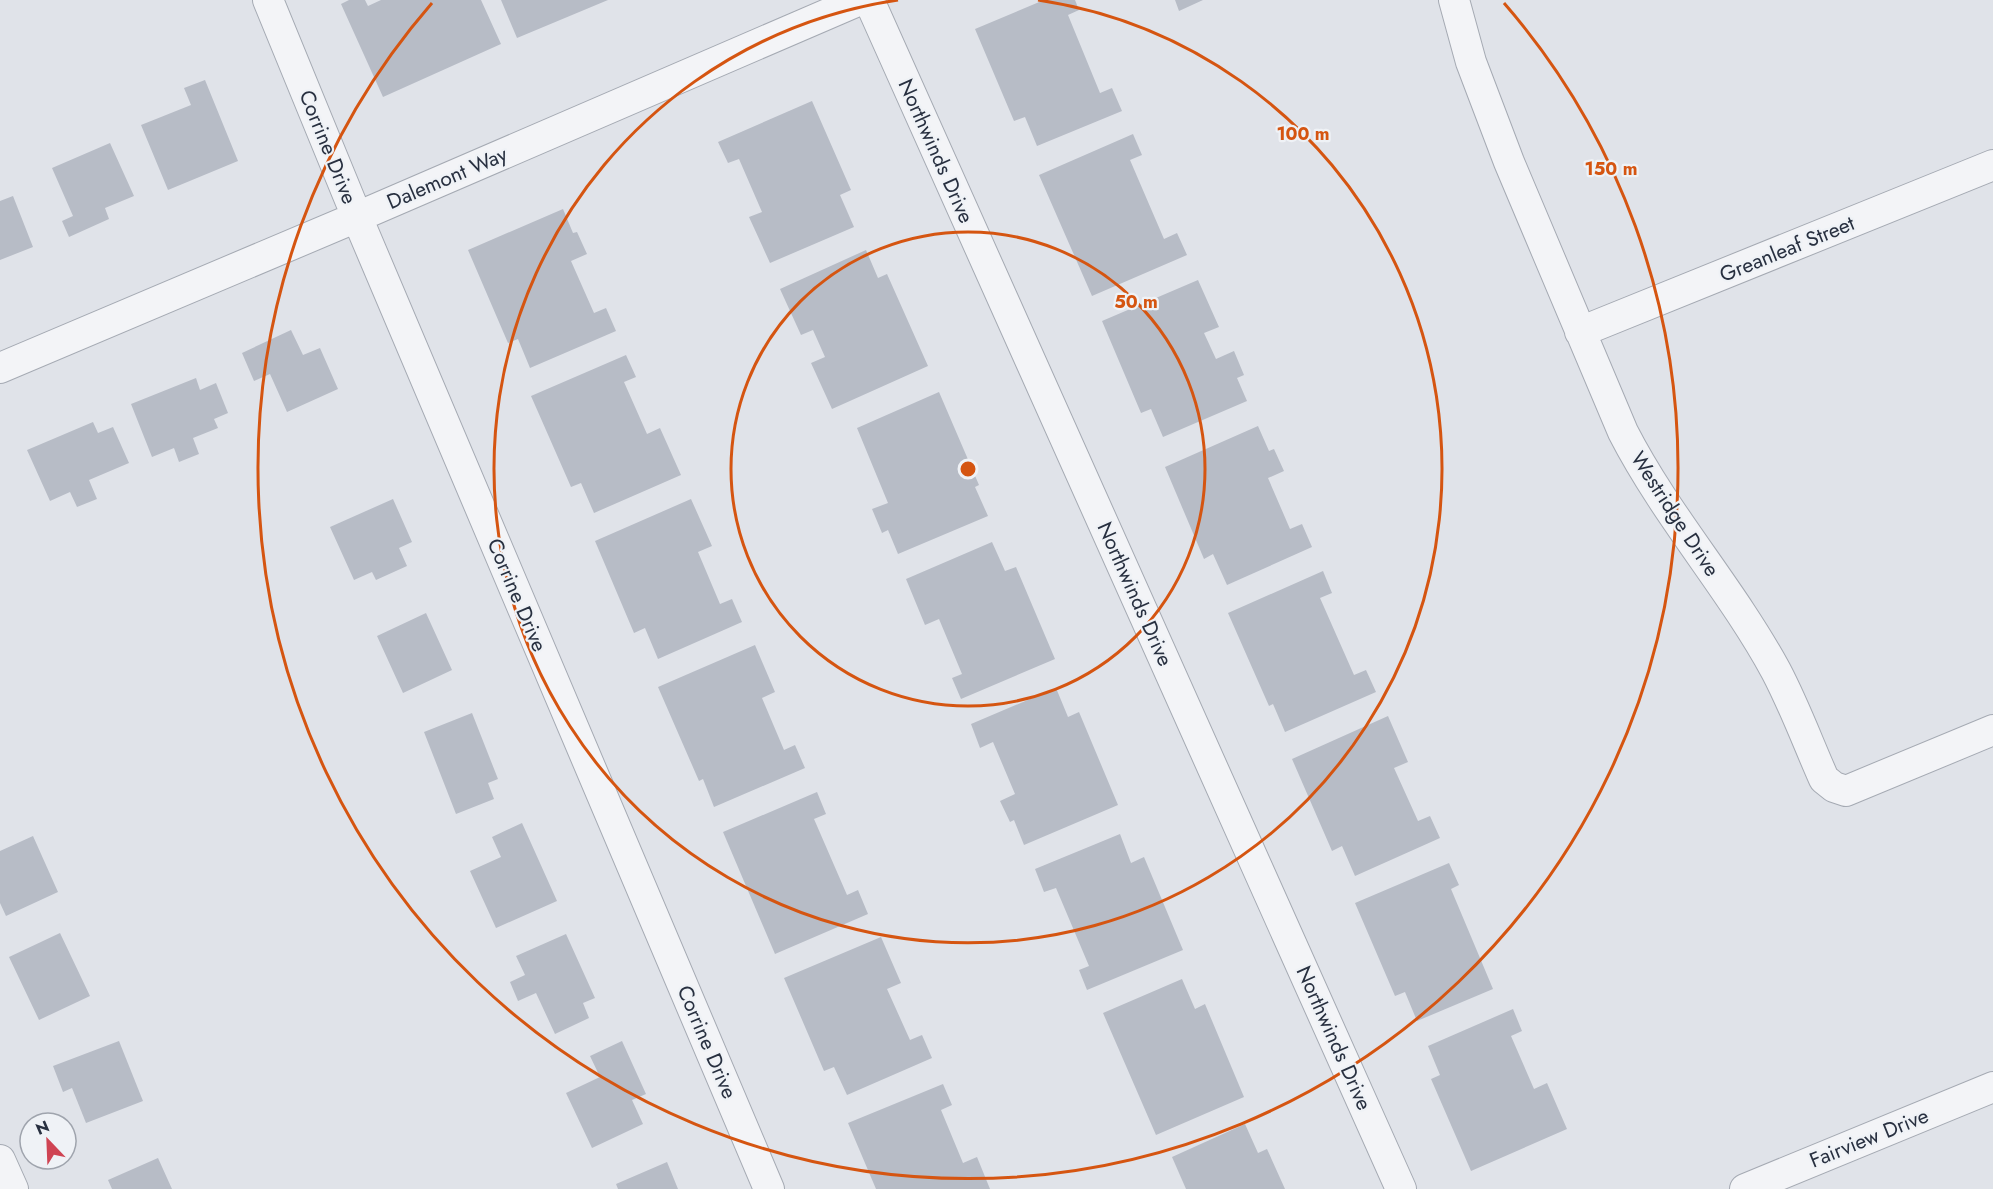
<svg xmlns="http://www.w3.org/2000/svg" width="1993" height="1189" viewBox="0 0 1993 1189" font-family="Jost,sans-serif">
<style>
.building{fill:#b7bcc6}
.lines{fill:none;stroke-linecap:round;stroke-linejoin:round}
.street-casing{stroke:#a5aab3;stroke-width:32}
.street{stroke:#f3f4f7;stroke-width:30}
.ring{fill:none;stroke:#d55511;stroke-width:3}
.labels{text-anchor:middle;stroke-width:4.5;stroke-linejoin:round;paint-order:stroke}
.street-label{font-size:21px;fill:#283040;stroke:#eff2f6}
.centre{fill:#d55511;stroke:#eff2f6;stroke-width:3}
.ring-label{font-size:18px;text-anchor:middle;font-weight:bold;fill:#d55511;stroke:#eff2f6;stroke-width:4.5;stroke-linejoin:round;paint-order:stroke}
</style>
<rect width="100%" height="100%" fill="#e0e3e9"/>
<path class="building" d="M349 0H365L368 6 381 0H481L501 44 383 97 341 4Z
M501 0H608L517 38Z
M1044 0H1075L1079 10 1068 15 1100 93 1112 88 1122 111 1037 146 1025 117 1014 121 975 29Z
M1175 0H1203L1179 11Z
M205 80 238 161 168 190 141 125 191 105 184 88Z
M812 101 851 190 840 195 854 227 770 263 749 217 762 212 739 159 728 163 718 142Z
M1133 134 1142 155 1130 160 1164 239 1177 233 1187 255 1092 296 1039 175Z
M110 143 134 196 105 208 109 219 69 237 62 221 73 216 52 168Z
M13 196 33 247 0 260V201Z
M563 209 573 233 577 232 587 254 571 261 594 313 606 308 616 331 530 368 518 339 508 343 468 250Z
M866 250 878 278 887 274 928 366 832 409 811 363 825 357 813 330 801 335 780 289Z
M1198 280 1219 327 1204 333 1216 359 1234 351 1244 375 1237 378 1247 401 1163 437 1151 409 1141 413 1102 321Z
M291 330 303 355 320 348 338 389 287 412 270 374 254 381 242 353Z
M626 355 636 377 624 382 647 434 660 428 681 475 594 513 581 483 571 487 531 396Z
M196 378 200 390 216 383 228 413 214 419 218 428 193 438 199 454 179 462 174 448 152 457 131 404Z
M939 392 979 485 975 487 988 516 898 554 888 530 882 533 872 509 888 503 857 428Z
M93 422 98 433 113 427 129 463 89 480 97 499 77 507 70 492 50 501 27 450Z
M1258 426 1269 451 1274 449 1284 471 1268 478 1290 529 1302 524 1312 547 1227 585 1213 554 1204 559 1165 467Z
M393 499 412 542 399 548 407 566 376 580 372 572 354 580 330 527Z
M691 499 712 546 698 552 720 604 732 599 742 622 658 659 645 628 634 633 595 541Z
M992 542 1005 571 1016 567 1055 659 961 699 952 678 962 674 939 619 925 625 906 579Z
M1323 571 1332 593 1320 598 1354 675 1366 670 1376 692 1285 732 1273 704 1269 706 1228 613Z
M426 613 452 670 403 693 377 636Z
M755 645 775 692 762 698 784 750 795 745 805 768 714 807 703 779 699 781 658 687Z
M1056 688 1068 717 1079 712 1118 805 1024 845 1014 820 1010 822 1000 801 1015 794 993 742 980 748 971 724Z
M472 713 498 779 488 783 494 799 456 814 424 732Z
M1388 716 1408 762 1394 768 1418 821 1430 816 1440 838 1355 876 1342 846 1332 851 1292 759Z
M817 792 826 814 814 819 847 895 858 890 868 914 775 954 723 832Z
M522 823 557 901 496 928 470 871 501 857 492 837Z
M1120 834 1131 863 1144 857 1183 950 1087 990 1079 970 1089 966 1056 888 1044 892 1035 869Z
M33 836 58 892 6 916 0 903V851Z
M1449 863 1459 885 1451 889 1493 989 1417 1021 1405 992 1395 996 1355 903Z
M60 933 90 996 39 1020 9 957Z
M566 934 595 998 583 1003 589 1018 555 1034 536 993 518 1001 510 982 525 975 516 956Z
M881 937 901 983 887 989 910 1040 922 1035 932 1058 847 1095 834 1067 824 1071 784 978Z
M1182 979 1195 1009 1205 1004 1244 1097 1156 1135 1103 1013Z
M1513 1009 1522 1031 1511 1036 1534 1089 1547 1083 1567 1129 1471 1171 1431 1079 1440 1075 1428 1046Z
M119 1041 143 1101 86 1123 72 1088 63 1092 53 1066Z
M622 1041 646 1094 632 1100 643 1124 592 1148 566 1093 600 1077 590 1056Z
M943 1084 952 1105 941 1110 963 1163 977 1157 990 1189H876L848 1123Z
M1245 1124 1258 1153 1267 1149 1285 1189H1186L1172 1157Z
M158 1158 172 1189H112L108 1180Z
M667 1162 678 1189H618L616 1184Z"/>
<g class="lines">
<defs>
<path id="street" d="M268 0 357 217 769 1189
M869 0 1401 1189
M1454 0 1471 62 1509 162 1623 432C1666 516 1731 588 1776 671 1794 705 1808 743 1824 779L1834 787 1846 791 1993 730
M1580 332 1993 165
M0 368 357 217 860 0
M0 1160 13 1189
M1745 1189 1993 1087"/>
</defs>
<use href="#street" class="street-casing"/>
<use href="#street" class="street"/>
</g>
<g class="ring">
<circle cx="968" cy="469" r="237"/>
<path d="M1038 0A474 474 0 1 1 898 0"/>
<path d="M1504 3A710 710 0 1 1 432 3"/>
</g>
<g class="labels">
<g class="street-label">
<text transform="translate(328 147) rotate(68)" y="7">Corrine Drive</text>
<text transform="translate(936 151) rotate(66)" y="7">Northwinds Drive</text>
<text transform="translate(447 178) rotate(-23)" y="7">Dalemont Way</text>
<text transform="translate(1787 249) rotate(-22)" y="7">Greanleaf Street</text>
<text transform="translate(1675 514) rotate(57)" y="7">Westridge Drive</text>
<text transform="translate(1135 594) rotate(66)" y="7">Northwinds Drive</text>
<text transform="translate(517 595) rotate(67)" y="7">Corrine Drive</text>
<text transform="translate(1334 1038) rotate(66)" y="7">Northwinds Drive</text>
<text transform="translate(707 1042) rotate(67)" y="7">Corrine Drive</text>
<text transform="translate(1869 1138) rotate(-22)" y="7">Fairview Drive</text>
</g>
</g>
<circle cx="968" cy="469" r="9" class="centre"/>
<g class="ring-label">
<text x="1303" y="140">100 m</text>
<text x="1611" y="175">150 m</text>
<text x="1136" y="308">50 m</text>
</g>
<g transform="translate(48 1141) rotate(337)"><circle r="28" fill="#eff2f6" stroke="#9fa4ad" stroke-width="1.5"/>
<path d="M0-4.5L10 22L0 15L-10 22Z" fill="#cf4453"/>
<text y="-9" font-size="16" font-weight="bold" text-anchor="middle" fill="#283040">N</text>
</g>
</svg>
